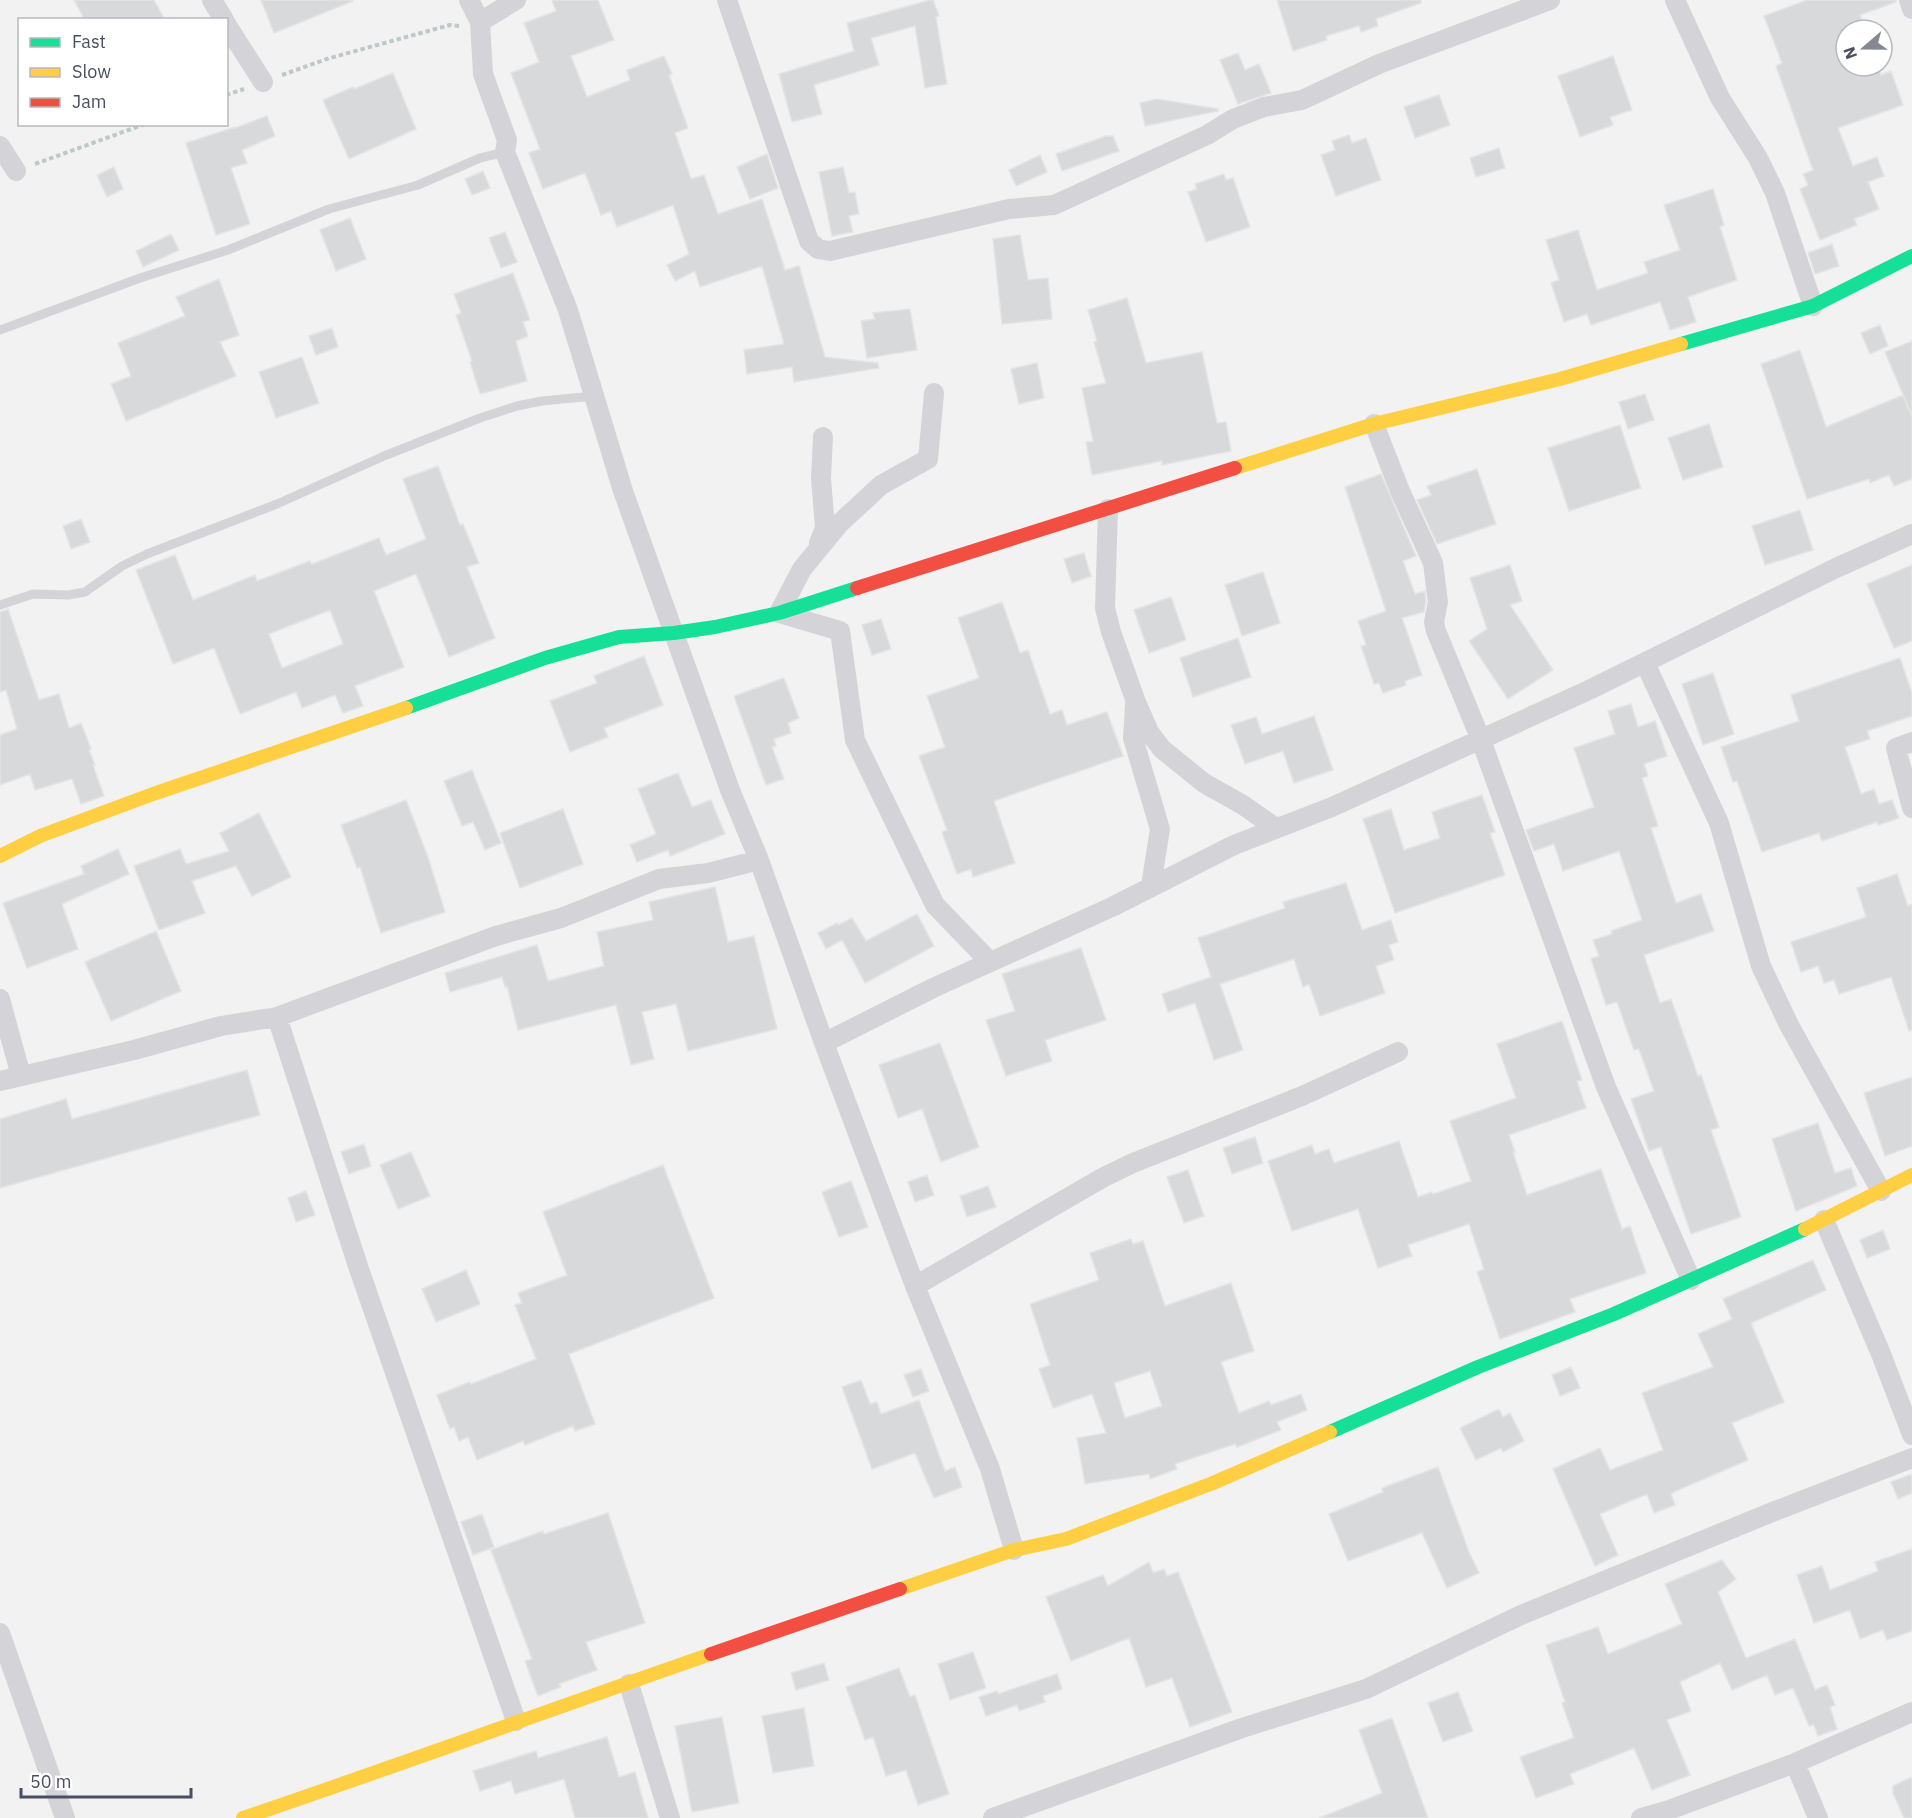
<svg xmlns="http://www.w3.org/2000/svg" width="1912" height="1818" viewBox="0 0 1912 1818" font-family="'IBM Plex Sans',sans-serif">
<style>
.building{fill:#d8d9db;stroke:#e4e4e5;stroke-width:1.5;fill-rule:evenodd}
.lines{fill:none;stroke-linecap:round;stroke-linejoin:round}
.path{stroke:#bdc9c8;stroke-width:4;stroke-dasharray:4.5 3;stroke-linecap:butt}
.lane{stroke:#d4d4d8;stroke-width:9}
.street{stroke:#d4d4d8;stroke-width:20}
.fast{stroke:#16e098;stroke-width:14}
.slow{stroke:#ffcf43;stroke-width:14}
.jam{stroke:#f24e42;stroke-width:14}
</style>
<rect width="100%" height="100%" fill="#f3f2f2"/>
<path class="building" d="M74 0H154L165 20H85Z
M261 0H353V1L274 33Z
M552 0H598L614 40 571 56 587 97 630 80 627 70 664 56 672 74 669 75 688 128 675 133 691 179 704 175 718 214 762 199 785 270 799 266 825 357 878 363 879 368 794 382 792 367 747 374 744 350 784 344 762 266 700 287 695 271 675 281 667 265 689 254 673 205 617 227 611 211 601 215 585 173 543 189 529 153 540 149 511 73 539 62 524 23 556 11Z
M930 0H933L939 16 936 17 947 84 925 88 915 26 871 38 879 65 814 85 822 114 792 122 779 74 854 51 847 23Z
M1277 0H1421V3L1376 19 1378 26 1361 32 1359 26 1326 36 1327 40 1293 51Z
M1807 0H1896V2L1860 15 1865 30H1846V66H1878L1881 75 1891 71 1903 105 1838 128 1853 166 1877 157 1884 176 1868 182 1879 209 1854 219 1857 225 1820 240 1800 189 1808 185 1803 174 1813 170 1776 66 1782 63 1764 16Z
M1238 53 1245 70 1259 64 1271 93 1238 104 1220 60Z
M1613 56 1632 110 1610 117 1613 125 1580 137 1558 76Z
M393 73 416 129 349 159 323 100 353 87 354 89Z
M1439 95 1450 125 1415 138 1404 107Z
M1157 99 1218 109V111L1145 126 1140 103Z
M267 116 275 136 242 150 247 163 231 168 250 224 216 235 186 143 235 127V128Z
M1349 135 1352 143 1366 138 1381 180 1336 196 1321 155 1335 150 1332 141Z
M1106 136H1113L1119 151 1062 171 1056 154Z
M1499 148 1505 168 1476 177 1470 158Z
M767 154 778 188 750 199 737 167Z
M1040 155 1047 172 1016 186 1009 170Z
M114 167 123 189 107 197 97 175Z
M843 167 849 193 855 192 859 214 849 216 853 232 832 236 819 172Z
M483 171 490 188 472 195 465 179Z
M1224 174 1226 180 1233 178 1250 227 1206 242 1188 192 1197 189 1195 184Z
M1713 189 1724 225 1720 227 1737 280 1688 297 1696 322 1670 330 1660 302 1591 325 1587 314 1564 322 1551 283 1559 280 1546 240 1578 230 1597 290 1648 273 1644 262 1680 250 1664 205Z
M350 218 366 259 336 271 320 230Z
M505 232 517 262 501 268 489 238Z
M171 234 179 250 143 267 136 251Z
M1020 235 1028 280 1048 278 1052 319 1002 324 993 239Z
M1832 244 1839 266 1815 274 1808 253Z
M513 273 530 320 523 322 528 336 516 341 527 381 480 394 470 362 472 361 456 315 461 313 454 294Z
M219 279 239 335 220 342 236 376 126 421 111 384 131 376 118 343 185 316 176 297Z
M1127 298 1146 363 1202 352 1217 423 1226 422 1231 451 1162 465V461L1092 475 1086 442 1093 441 1082 388 1106 383 1094 342 1097 341 1088 310Z
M910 309 917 350 867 358 861 321 875 319 873 313Z
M1880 325 1888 346 1870 354 1861 333Z
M332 328 338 347 316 355 309 336Z
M1912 341V416L1885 352Z
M1800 350 1826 427 1903 395 1912 417V479L1894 486 1889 475 1870 483 1869 479 1807 499 1761 364Z
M302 357 319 403 276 418 259 372Z
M1037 363 1044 398 1019 404 1011 369Z
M1645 394 1654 420 1628 429 1619 402Z
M1709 424 1723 467 1683 480 1668 438Z
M1620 425 1641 488 1569 511 1548 448Z
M438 466 460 525 463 524 479 563 467 567 495 638 449 657 416 574 374 591 404 667 355 686 363 706 343 713 335 695 302 708 296 692 240 714 214 648 173 664 136 570 175 555 193 600 255 575 257 581 310 561 312 564 379 538 386 555 426 539 403 479ZM330 610 343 644 282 668 269 634Z
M1477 469 1496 524 1437 544 1417 500 1431 495 1427 486Z
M1381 474 1416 556 1403 561 1415 594 1425 591 1426 602 1424 612 1402 618 1422 675 1405 681 1406 685 1383 693 1379 683 1374 684 1361 646 1366 645 1358 621 1386 611 1345 487Z
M1800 510 1813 550 1765 565 1752 526Z
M81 519 90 542 71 549 63 526Z
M1084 553 1091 576 1072 583 1064 559Z
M1510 565 1522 601 1510 605 1553 670 1508 699 1469 641 1487 629 1470 578Z
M1912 565V641L1894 648 1867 584Z
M1263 572 1280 623 1242 636 1225 585Z
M1171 597 1186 640 1149 653 1134 610Z
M1002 602 1020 653 1028 650 1050 714 1062 710 1067 725 1107 712 1123 756 994 801 1015 863 973 877 971 869 957 874 942 832 947 830 919 756 945 747 927 696 979 678 958 618Z
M8 609 39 700 59 694 69 728 81 723 91 749 89 750 95 765H93L104 796 81 804 72 779 35 790 30 774 0 785V735L17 729 6 690 0 692V612Z
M881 619 891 649 872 655 862 625Z
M1238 638 1251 677 1193 697 1180 658Z
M644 656 663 705 604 728 608 737 570 752 550 701 597 683 594 676Z
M1900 658 1912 693V716L1867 731 1870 739 1845 747 1861 794 1874 789 1879 804 1892 800 1899 818 1878 825 1877 822 1822 841 1819 833 1762 852 1737 781 1733 782 1721 747 1799 721 1791 695Z
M1713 673 1734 734 1703 745 1682 684Z
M784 678 799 718 788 723 791 733 774 739 776 746 772 747 784 779 766 785 734 696Z
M1631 704 1638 727 1655 721 1667 756 1644 764 1648 776 1642 778 1658 826 1651 828 1676 903 1701 894 1714 931 1644 955 1660 1003 1671 999 1698 1076 1701 1075 1719 1127 1711 1130 1741 1217 1691 1234 1661 1147 1649 1151 1631 1099 1654 1091 1639 1049 1634 1050 1617 1002 1606 1005 1591 959 1599 956 1593 940 1612 934 1611 931 1642 920 1619 851 1563 871 1554 844 1534 851 1526 830 1594 807 1574 748 1615 734 1608 711Z
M1314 716 1333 770 1294 783 1283 751 1245 764 1231 725 1256 717 1262 734Z
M472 770 501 843 485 850 473 822 462 826 444 781Z
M678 773 692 807 711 800 725 834 670 856 668 850 637 862 630 845 656 834 638 789Z
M1482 795 1495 832 1490 833 1505 875 1395 913 1363 819 1391 809 1404 850 1440 838 1432 812Z
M406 800 428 857 445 912 381 933 360 867 357 868 341 825Z
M563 809 583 864 520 888 500 833Z
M259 813 291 877 252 896 236 866 192 881 205 913 159 930 134 866 180 849 186 864 229 851 220 833Z
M118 849 129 874 62 904 78 949 27 968 3 903 84 874 81 866Z
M1897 874 1908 906 1912 904V1030L1909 1031 1891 977 1839 994 1834 980 1824 983 1818 966 1801 972 1791 942 1866 917 1857 888Z
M1346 883 1362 930 1391 920 1398 942 1389 945 1394 960 1376 966 1385 993 1320 1016 1309 984 1303 987 1294 959 1220 984 1243 1050 1214 1060 1195 1003 1168 1012 1162 994 1211 977 1198 938 1285 908 1283 902Z
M715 887 728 942 754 936 777 1029 688 1051 676 1004 642 1012 654 1059 631 1065 616 1005 518 1030 507 986 505 987 502 977 450 992 445 973 537 945 548 981 604 966 597 932 653 920 649 902Z
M917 914 934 946 865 983 842 940 826 949 818 933 837 923 838 925 852 918 866 941Z
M156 931 181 991 111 1021 85 962Z
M1081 948 1106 1020 1045 1040 1052 1061 1006 1076 986 1020 1015 1011 1002 974Z
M1562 1021 1582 1080 1577 1081 1586 1108 1509 1135 1515 1152H1513L1527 1195 1601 1169 1622 1229 1630 1226 1646 1273 1570 1299 1575 1312 1500 1339 1477 1272 1484 1269 1469 1224 1408 1245 1412 1256 1378 1268 1358 1209 1292 1231 1268 1161 1312 1145 1315 1154 1329 1149 1334 1163 1399 1141 1418 1197 1432 1192 1433 1194 1471 1181 1450 1121 1516 1098 1497 1044Z
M940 1043 979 1147 941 1162 922 1109 898 1118 879 1065Z
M247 1070 260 1115 0 1188V1119L66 1099 72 1119Z
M1912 1077V1146L1885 1156 1864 1093Z
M1818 1123 1835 1173 1851 1168 1857 1186 1796 1211 1772 1139Z
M1255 1137 1263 1163 1232 1174 1223 1148Z
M364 1144 371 1166 349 1174 341 1152Z
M411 1152 430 1196 398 1209 380 1165Z
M663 1165 714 1298 569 1354 595 1424 575 1431 573 1426 525 1445 523 1441 477 1460 468 1437 459 1441 454 1427 450 1429 437 1395 470 1382 471 1384 536 1359 515 1305 522 1303 518 1293 567 1275 543 1212Z
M1188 1170 1204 1216 1184 1223 1167 1177Z
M927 1175 934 1195 915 1202 908 1182Z
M851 1181 868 1227 839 1237 822 1192Z
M988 1186 996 1207 967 1217 960 1196Z
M306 1191 315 1215 296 1222 288 1198Z
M1883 1230 1890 1249 1867 1258 1860 1240Z
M1131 1239 1133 1244 1143 1241 1165 1306 1231 1283 1254 1351 1221 1362 1239 1413 1269 1401 1271 1405 1301 1394 1307 1410 1277 1422 1281 1430 1237 1447 1235 1444 1175 1464 1177 1469 1150 1479 1149 1474 1085 1484 1077 1438 1106 1433 1092 1394 1053 1408 1039 1369 1050 1365 1030 1304 1099 1280 1090 1253ZM1150 1371 1162 1406 1125 1418 1114 1383Z
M1813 1260 1826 1290 1751 1323 1784 1402 1732 1423 1748 1460 1676 1491 1671 1494 1675 1505 1654 1513 1647 1494 1600 1514 1618 1555 1595 1566 1553 1469 1600 1448 1610 1470 1663 1450 1642 1393 1713 1367 1698 1334 1732 1319 1723 1299Z
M466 1270 480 1304 436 1322 422 1289Z
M1571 1367 1580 1388 1560 1396 1552 1375Z
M921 1369 929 1391 913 1397 904 1375Z
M861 1380 870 1404 877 1402 881 1414 919 1400 945 1471 955 1467 962 1487 934 1498 915 1453 872 1469 842 1387Z
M1499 1409 1503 1417 1510 1413 1524 1441 1503 1452 1501 1448 1476 1460 1460 1428Z
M1438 1467 1469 1552 1479 1573 1447 1588 1422 1533 1348 1561 1329 1514 1383 1492 1382 1488Z
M1912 1474V1493L1898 1499 1891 1482Z
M608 1513 645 1623 586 1642 597 1670 559 1684 561 1687 538 1696 525 1661 532 1659 491 1550 543 1531 544 1534Z
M482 1514 494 1547 473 1555 461 1522Z
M1912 1549V1631L1887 1640 1883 1630 1860 1639 1850 1610 1814 1623 1797 1575 1822 1566 1830 1590 1878 1571 1875 1562Z
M1722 1560 1736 1579 1718 1592 1746 1658 1795 1639 1815 1690 1827 1685 1835 1705 1830 1707 1837 1729 1818 1736 1814 1725 1809 1726 1793 1688 1775 1695 1767 1675 1732 1690 1720 1663 1680 1682 1691 1711 1667 1720 1690 1775 1652 1790 1634 1748 1570 1774 1574 1784 1536 1798 1520 1757 1573 1738V1735L1562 1703 1565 1702 1546 1645 1598 1627 1608 1654 1682 1624 1665 1584Z
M1149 1562 1153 1573 1164 1569 1167 1576 1178 1572 1232 1712 1190 1727 1172 1678 1146 1687 1129 1638 1071 1661 1046 1597 1103 1575 1108 1586Z
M973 1652 986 1688 950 1700 938 1664Z
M824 1663 829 1680 796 1690 791 1673Z
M899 1668 910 1697 915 1695 949 1794 918 1805 906 1770 886 1776 873 1737 865 1740 846 1687Z
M1057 1674 1062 1689 1043 1696 1045 1702 1019 1711 1017 1705 986 1716 979 1697 997 1691 998 1694Z
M1458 1692 1473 1731 1443 1742 1428 1703Z
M804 1708 814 1766 773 1773 762 1716Z
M722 1717 739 1803 692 1812 675 1726Z
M1392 1718 1428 1818H1319L1382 1793 1359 1730Z
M607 1737 619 1777 635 1772 648 1818H575L564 1779 515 1794 511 1781 480 1791 473 1771 536 1751 538 1758Z
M1912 1777V1818H1904L1893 1793V1786Z"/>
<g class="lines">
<path class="path" d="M282 75 330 58 450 25 459 26
M226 95 244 89
M35 164 145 124"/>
<path class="lane" d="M0 330 140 278 228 250 329 209 418 185 480 158 505 152
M0 605 33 594 68 595 85 592 122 566 147 554 277 504 384 456 480 418 517 406 542 401 594 396"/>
<path class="street" d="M212 0 224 20
M469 0 480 22 483 74 507 140 505 152 568 310 623 491 730 790 759 860 824 1043 915 1286 990 1469 1014 1550
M727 0 809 241 818 249 830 251 1009 209 1054 205 1207 135 1233 119 1264 107 1302 100 1379 64 1550 0
M1675 0 1720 98 1758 158 1775 193 1813 306
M1909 0 1912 9
M480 22 516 0
M226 24 263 82
M0 146 16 171
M934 393 928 459 881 485 839 524 802 569 779 613 840 631 855 740 935 905 990 962
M1374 424 1400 491 1433 563 1438 602 1434 622 1436 631 1481 740 1606 1087 1691 1280
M1108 509 1105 608 1111 632 1136 702 1149 732 1162 749 1204 783 1243 805 1276 828
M819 543 825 528 821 478 823 437
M1645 663 1719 823 1761 966 1789 1025 1881 1191
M1135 705 1133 738 1160 829 1151 886
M1912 742 1896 748 1912 808
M0 999 21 1076
M277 1017 359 1269 516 1721
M824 1043 933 988 1114 906 1234 845 1332 807 1589 690 1836 568 1912 534
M0 1081 134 1050 221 1026 277 1017 496 936 561 918 659 879 708 873 759 860
M1824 1220 1881 1354 1912 1435
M915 1286 1104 1177 1133 1163 1302 1096 1398 1052
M0 1633 65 1818
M629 1684 670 1818
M1795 1763 1818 1818
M993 1818 1242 1728 1366 1689 1521 1615 1770 1513 1912 1458
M1641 1818 1669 1810 1795 1763 1912 1712"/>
<path class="fast" d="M1681 344 1813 306 1912 256
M406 708 545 658 619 637 674 633 715 627 779 613 857 588
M1330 1432 1478 1367 1614 1314 1805 1229"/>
<path class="slow" d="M1235 468 1374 424 1560 379 1681 344
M0 856 40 836 153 794 406 708
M1805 1229 1912 1175
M900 1589 1014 1550 1066 1539 1213 1483 1330 1432
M243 1818C400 1765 555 1708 711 1654"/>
<path class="jam" d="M857 588 1235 468
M711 1654 900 1589"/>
</g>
<rect x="18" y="18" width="210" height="108" fill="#ffffff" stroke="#b6b9bf" stroke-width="1.5"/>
<rect x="30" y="38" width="30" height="9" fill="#16e098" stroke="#b6b9bf" stroke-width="1.5"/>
<text x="72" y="48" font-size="18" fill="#484f60">Fast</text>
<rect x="30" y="68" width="30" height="9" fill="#ffcf43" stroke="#b6b9bf" stroke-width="1.5"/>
<text x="72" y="78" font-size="18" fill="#484f60">Slow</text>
<rect x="30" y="98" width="30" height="9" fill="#f24e42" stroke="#b6b9bf" stroke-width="1.5"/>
<text x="72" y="108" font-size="18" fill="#484f60">Jam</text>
<g transform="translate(1864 48) rotate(250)"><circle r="28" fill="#ffffff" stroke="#b6b9bf" stroke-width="1.5"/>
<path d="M0-4.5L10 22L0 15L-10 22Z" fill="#848893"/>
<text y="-9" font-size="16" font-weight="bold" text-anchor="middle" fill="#484f60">N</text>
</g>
<path d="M21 1788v9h170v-9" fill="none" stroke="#484f60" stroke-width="3"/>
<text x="30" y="1788" font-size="18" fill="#484f60" stroke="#ffffff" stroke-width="4.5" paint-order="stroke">50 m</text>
</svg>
